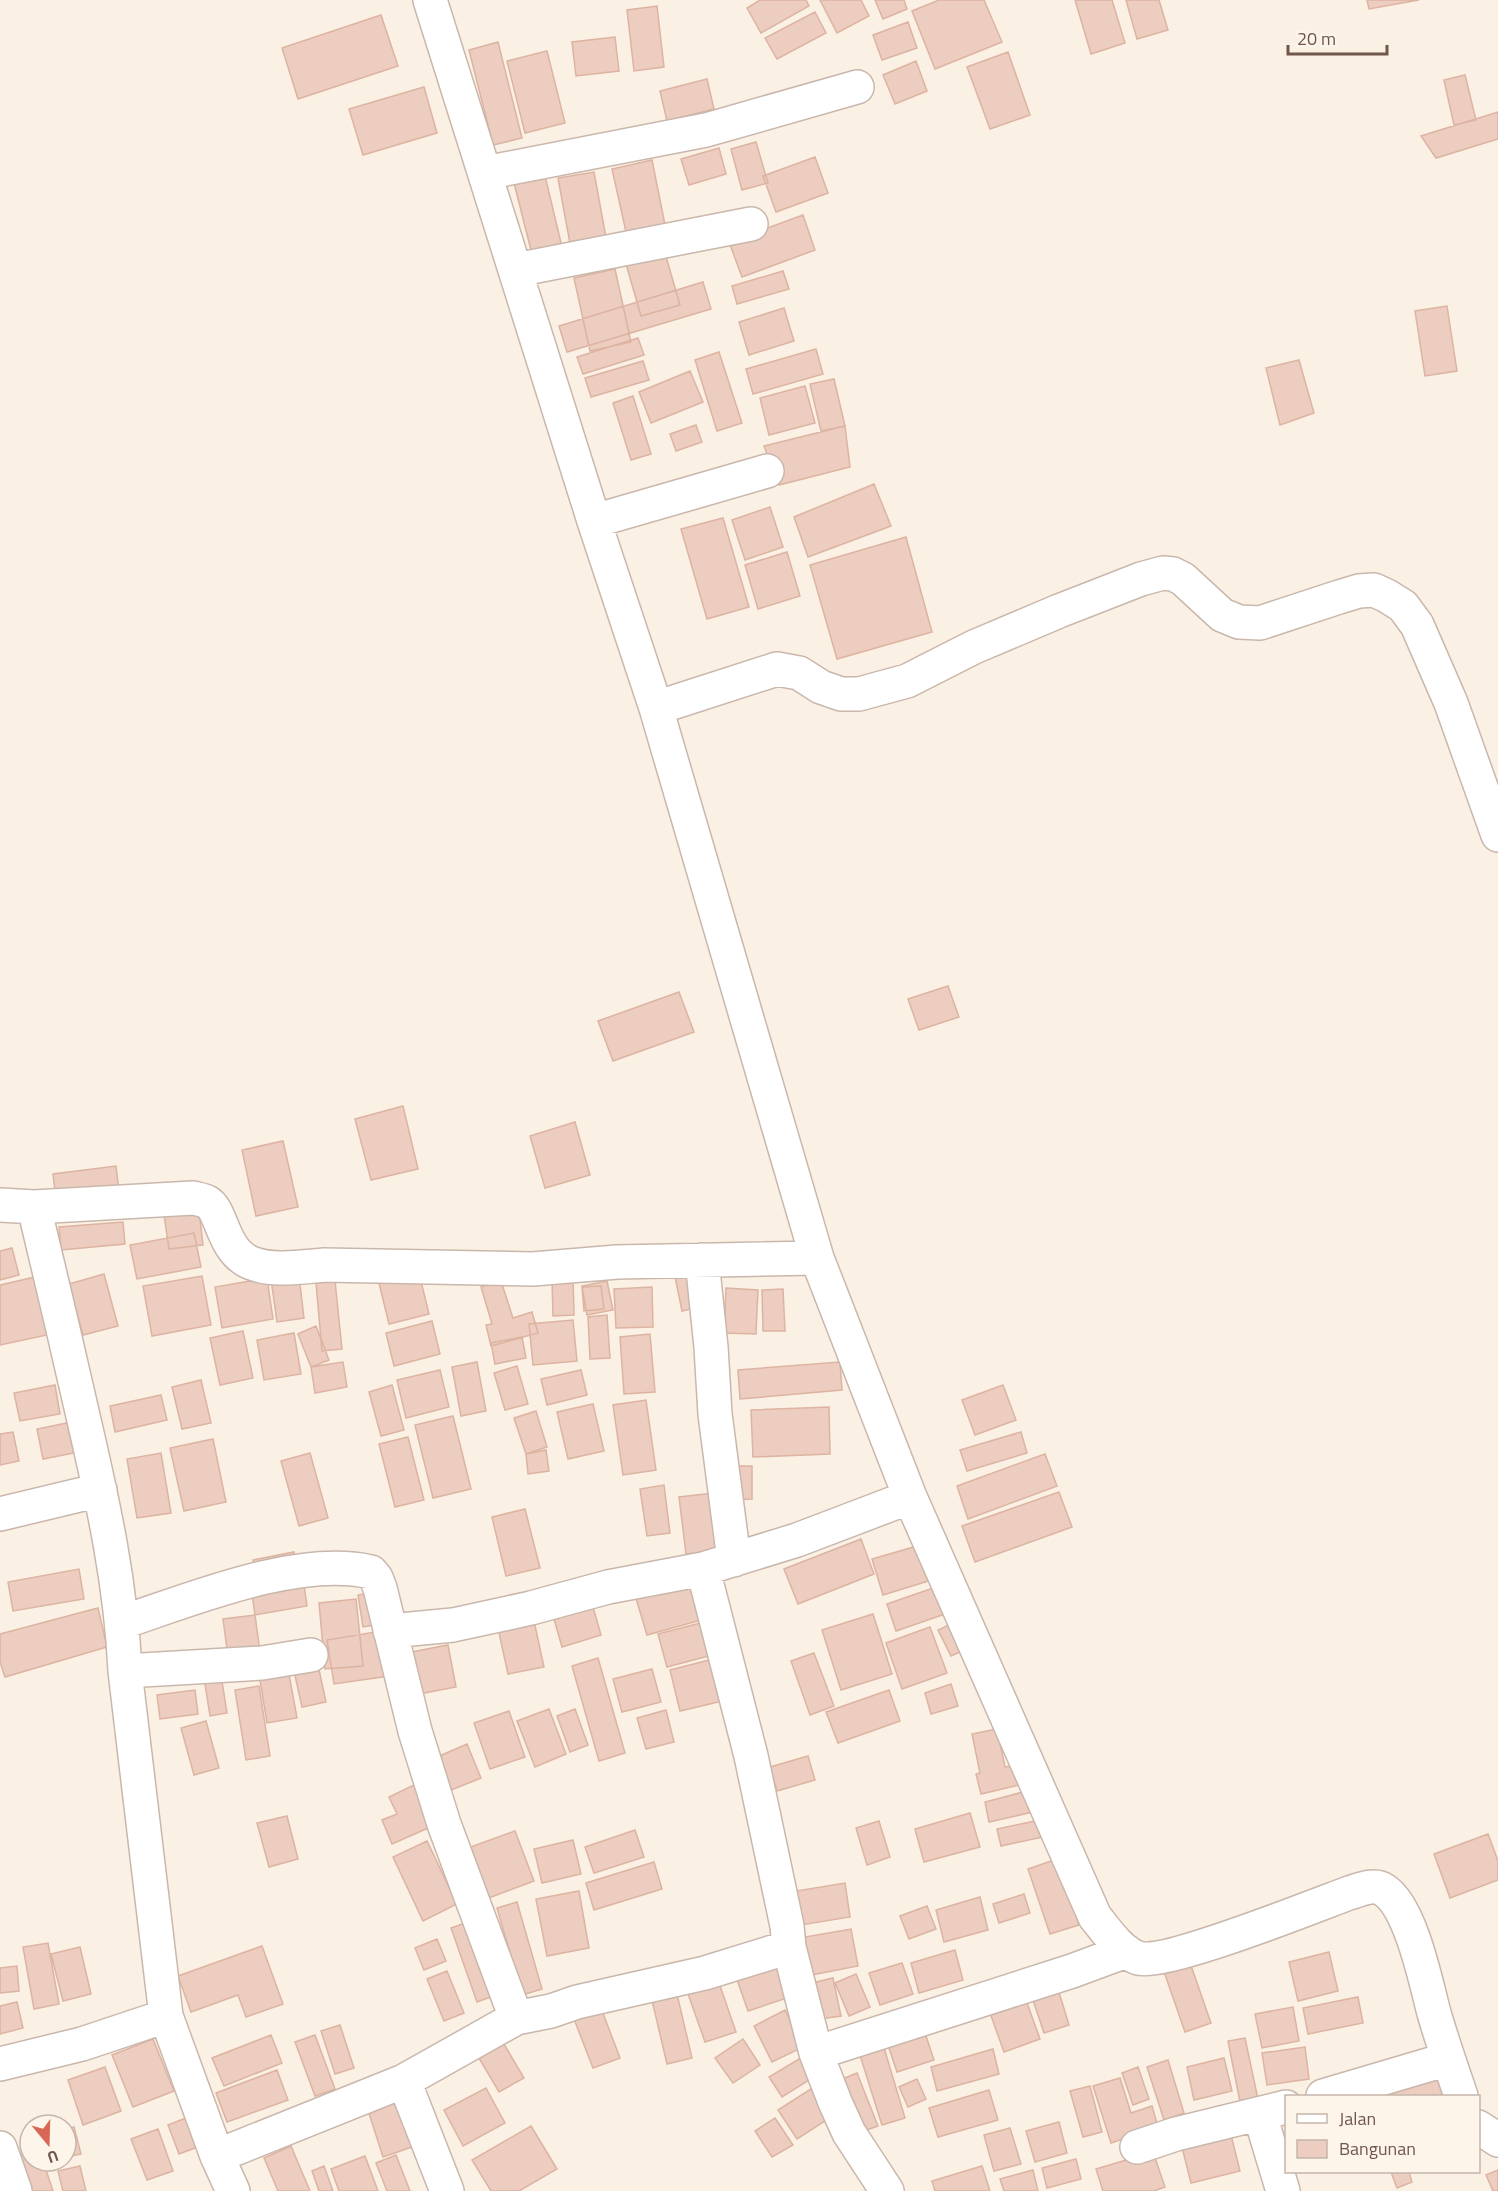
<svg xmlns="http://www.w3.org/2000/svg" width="1498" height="2191" viewBox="0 0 1498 2191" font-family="'Titillium Web',sans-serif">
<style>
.building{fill:#eccdbf;stroke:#ddb3a1;stroke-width:1.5}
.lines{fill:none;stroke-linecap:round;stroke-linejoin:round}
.minor-casing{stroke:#cab7ac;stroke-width:36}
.minor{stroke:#fff;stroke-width:33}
</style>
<rect width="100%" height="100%" fill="#faf0e4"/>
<path class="building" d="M760 0H806L809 6 761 33 747 8Z
M820 0H861L869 16 837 33Z
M875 0H904L907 9 883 19Z
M939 0H984L1002 42 935 69 912 11Z
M1075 0H1112L1125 43 1091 54Z
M1126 0H1159L1168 30 1137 39Z
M1367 0H1419L1369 9Z
M657 6 664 67 634 71 627 10Z
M815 12 826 33 777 59 765 38Z
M381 15 398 66 298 99 282 48Z
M908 22 917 48 882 60 873 35Z
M615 37 619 71 576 76 572 42Z
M498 42 522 138 493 145 469 50Z
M547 51 565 123 525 133 507 61Z
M1008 52 1030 115 990 129 967 67Z
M916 61 927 91 895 104 883 75Z
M1465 75 1476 120 1454 125 1444 80Z
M707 79 714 109 667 121 660 91Z
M424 87 437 133 363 155 349 109Z
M1498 112V139L1436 158 1421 136Z
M756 142 768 183 742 190 731 149Z
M719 148 726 174 689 185 681 159Z
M815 157 828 193 776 212 763 176Z
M652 160 665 225 626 232 612 169Z
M594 172 607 243 571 249 558 178Z
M545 176 562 247 532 254 514 183Z
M803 215 815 250 742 277 729 242Z
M665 253 680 305 641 316 626 264Z
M615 269 631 342 590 351 574 278Z
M783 271 789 289 737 304 732 286Z
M703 282 711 309 567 352 559 326Z
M1447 306 1457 371 1425 376 1415 311Z
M784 308 794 341 749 355 739 322Z
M638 338 644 355 583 374 577 357Z
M816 349 823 374 753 394 746 369Z
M719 352 742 423 717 431 695 360Z
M1299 360 1314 413 1280 425 1266 368Z
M643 361 649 380 591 397 585 378Z
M690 371 703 402 651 423 639 392Z
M834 379 845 426 821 431 810 384Z
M805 386 815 423 769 435 760 398Z
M633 396 651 454 631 460 613 403Z
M696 425 702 442 676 451 670 434Z
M845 426 850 467 779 485 764 446Z
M874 484 891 526 808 557 794 517Z
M770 507 783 547 745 560 732 520Z
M723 518 749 607 707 619 681 529Z
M906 537 932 632 837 659 810 565Z
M787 552 800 596 758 609 745 565Z
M948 986 959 1017 919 1030 908 999Z
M679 992 694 1032 613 1061 598 1021Z
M403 1106 418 1169 371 1180 355 1119Z
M575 1122 590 1175 545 1188 530 1136Z
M283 1141 298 1207 256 1216 242 1150Z
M116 1166 119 1191 56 1199 53 1174Z
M199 1210 203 1245 169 1249 164 1215Z
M123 1222 125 1244 61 1250 59 1227Z
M194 1233 201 1267 137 1279 130 1245Z
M12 1248 19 1275 0 1280V1251Z
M692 1268 699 1307 682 1311 674 1272Z
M419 1273 429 1314 389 1324 379 1283Z
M104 1274 118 1326 83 1335 69 1284Z
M202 1276 211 1325 152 1336 143 1286Z
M299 1276 304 1318 277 1322 271 1279Z
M35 1277 47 1335 0 1345V1285Z
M267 1278 273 1319 222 1328 215 1287Z
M573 1278 574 1315 553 1316 552 1279Z
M335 1281 342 1349 322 1351 316 1283Z
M501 1281 513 1318 532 1312 538 1333 491 1346 486 1325 492 1324 481 1287Z
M607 1281 613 1310 587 1315 582 1286Z
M601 1286 604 1309 584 1311 582 1287Z
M652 1287 653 1327 616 1328 614 1289Z
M726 1288 758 1290 756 1334 724 1333Z
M783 1289 785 1331H763L762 1290Z
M607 1315 610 1358 590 1359 588 1317Z
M573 1320 577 1361 533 1365 529 1324Z
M432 1321 440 1354 394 1366 386 1333Z
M316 1326 329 1360 311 1367 298 1334Z
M243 1331 253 1378 220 1385 210 1338Z
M294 1333 301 1374 264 1380 257 1340Z
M650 1334 655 1392 624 1394 620 1337Z
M522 1337 526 1358 495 1364 491 1343Z
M343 1362 347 1387 315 1393 311 1367Z
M477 1362 486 1411 461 1416 452 1367Z
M840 1362 842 1390 740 1399 738 1370Z
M517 1366 528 1404 505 1410 494 1373Z
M440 1370 449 1407 406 1418 397 1380Z
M581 1370 587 1395 547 1405 541 1379Z
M201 1380 211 1423 182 1429 172 1387Z
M55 1385 60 1414 20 1421 14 1393Z
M392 1385 404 1430 381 1436 369 1392Z
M1003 1385 1016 1420 975 1435 962 1400Z
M161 1395 167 1420 115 1432 110 1406Z
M646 1400 656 1470 623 1475 613 1405Z
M593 1404 604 1451 568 1459 557 1412Z
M829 1407 830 1454 753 1457 751 1410Z
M536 1411 547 1447 526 1454 514 1418Z
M453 1416 471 1489 433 1498 415 1425Z
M67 1423 74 1453 43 1459 37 1429Z
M13 1432 19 1461 0 1465V1434Z
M1021 1432 1027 1453 967 1471 960 1450Z
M408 1437 424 1500 395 1507 379 1444Z
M213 1439 226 1502 184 1511 170 1448Z
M546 1450 549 1471 528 1474 526 1454Z
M161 1453 171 1513 137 1518 127 1459Z
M310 1453 328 1518 299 1526 281 1461Z
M1045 1454 1057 1486 968 1519 957 1486Z
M729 1466H752V1499L729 1500Z
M664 1485 670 1533 647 1536 640 1489Z
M1059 1492 1072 1527 975 1562 962 1526Z
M714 1493 720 1550 686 1554 679 1497Z
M525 1509 540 1568 506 1576 492 1517Z
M861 1539 874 1574 798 1604 784 1569Z
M924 1544 935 1579 883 1595 872 1559Z
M294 1552 298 1570 257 1579 253 1560Z
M79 1569 84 1599 13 1611 8 1582Z
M694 1579 705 1619 647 1635 635 1595Z
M304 1585 307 1606 255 1615 252 1594Z
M939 1586 948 1613 896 1631 887 1604Z
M370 1593 375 1625 363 1627 358 1595Z
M356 1599 363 1666 325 1669 319 1603Z
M593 1607 601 1635 562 1647 554 1619Z
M98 1608 107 1647 5 1677 0 1662V1634Z
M873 1614 892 1674 841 1690 822 1630Z
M255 1615 260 1652 228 1657 223 1619Z
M534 1621 544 1667 508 1674 498 1628Z
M708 1621 716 1654 667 1667 658 1634Z
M957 1621 969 1648 951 1656 938 1630Z
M930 1627 947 1673 902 1689 886 1643Z
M381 1631 389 1676 334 1684 327 1640Z
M448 1645 456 1687 419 1694 411 1652Z
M814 1653 834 1706 810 1715 791 1661Z
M316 1656 326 1702 302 1707 292 1662Z
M721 1657 731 1699 680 1711 670 1670Z
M598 1658 625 1753 599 1761 572 1666Z
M220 1669 227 1713 210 1716 203 1671Z
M288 1669 297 1718 267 1723 259 1674Z
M652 1669 661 1702 622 1712 613 1679Z
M951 1684 958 1706 931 1714 925 1693Z
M259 1686 270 1756 246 1760 235 1690Z
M195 1690 198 1714 160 1719 157 1695Z
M889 1690 900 1721 838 1743 826 1712Z
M549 1709 566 1754 535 1767 517 1721Z
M575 1709 588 1745 570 1752 557 1716Z
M666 1710 674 1742 646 1749 637 1718Z
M509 1711 525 1757 490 1769 474 1723Z
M206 1721 219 1768 194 1775 181 1728Z
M997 1729 1005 1767 1018 1765 1023 1784 981 1794 976 1774 980 1773 972 1734Z
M467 1744 481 1778 451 1790 437 1757Z
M808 1756 815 1780 777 1791 770 1767Z
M422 1781 435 1825 392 1844 382 1820 397 1814 389 1797Z
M1027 1791 1033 1812 989 1822 985 1802Z
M970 1813 980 1847 924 1862 915 1829Z
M287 1816 298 1859 269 1867 257 1823Z
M1040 1820 1043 1837 1001 1846 997 1829Z
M879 1821 890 1857 867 1865 856 1828Z
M635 1830 644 1857 594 1873 585 1847Z
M515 1831 534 1881 486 1899 468 1848Z
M1488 1834 1498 1861V1880L1450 1898 1434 1854Z
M573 1840 581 1874 542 1883 534 1849Z
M427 1841 457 1904 423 1921 393 1857Z
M1057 1859 1079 1925 1050 1934 1028 1869Z
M654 1862 662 1889 594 1910 586 1883Z
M845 1883 850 1917 801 1925 796 1891Z
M579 1891 589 1948 547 1956 536 1899Z
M1024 1894 1030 1913 999 1923 993 1904Z
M980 1897 988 1930 944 1942 936 1910Z
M517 1902 542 1989 522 1995 497 1908Z
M927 1906 936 1929 909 1939 900 1916Z
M474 1920 499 1994 477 2002 451 1928Z
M851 1929 858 1966 806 1976 799 1938Z
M437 1939 446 1961 424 1970 415 1948Z
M48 1943 59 2004 34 2009 23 1947Z
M262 1946 283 2004 246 2017 238 1995 191 2012 178 1976Z
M80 1947 91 1994 63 2001 51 1954Z
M955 1950 963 1980 919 1993 911 1963Z
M1329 1952 1338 1991 1298 2001 1289 1962Z
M1188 1957 1211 2023 1185 2032 1162 1966Z
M781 1959 793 1996 748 2011 735 1974Z
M902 1963 913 1994 880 2005 869 1973Z
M17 1966 19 1991 0 1993V1968Z
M447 1971 464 2013 444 2021 427 1979Z
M856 1974 870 2007 849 2016 835 1983Z
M833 1978 841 2016 820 2019 812 1983Z
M718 1980 736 2032 705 2042 687 1991Z
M1058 1989 1069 2025 1044 2033 1032 1997Z
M676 1990 692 2058 667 2064 651 1996Z
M1358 1997 1363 2023 1308 2034 1303 2008Z
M1026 2000 1040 2039 1004 2052 990 2013Z
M17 2002 23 2028 0 2034V2006Z
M1293 2007 1299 2041 1262 2048 1255 2014Z
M601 2008 620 2058 593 2068 574 2019Z
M785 2010 803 2047 772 2062 754 2026Z
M340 2025 354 2068 335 2074 321 2031Z
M923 2027 934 2060 897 2072 886 2039Z
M498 2034 524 2078 499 2092 473 2048Z
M271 2035 282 2063 224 2086 212 2058Z
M315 2035 335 2089 315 2096 295 2042Z
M1245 2038 1259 2104 1241 2107 1228 2041Z
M153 2039 174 2091 133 2107 112 2055Z
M743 2039 760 2065 733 2083 715 2058Z
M882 2041 905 2118 882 2125 858 2049Z
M1305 2047 1309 2079 1267 2085 1262 2053Z
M993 2049 999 2074 937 2091 931 2067Z
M804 2056 817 2075 782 2097 769 2077Z
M1224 2058 1232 2091 1194 2100 1187 2067Z
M1168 2060 1184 2113 1164 2120 1147 2067Z
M105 2067 121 2111 83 2125 68 2080Z
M1138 2067 1149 2099 1133 2105 1122 2073Z
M277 2070 288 2100 227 2122 216 2093Z
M1437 2072 1443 2096H1383L1381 2086Z
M857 2073 878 2126 861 2132 840 2080Z
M1120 2078 1131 2113 1152 2106 1158 2127 1111 2143 1093 2086Z
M917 2079 926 2099 908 2107 899 2087Z
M817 2085 836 2114 797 2139 778 2110Z
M1090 2086 1102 2132 1083 2137 1070 2091Z
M486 2088 505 2123 463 2146 444 2110Z
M989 2090 998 2120 938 2137 929 2108Z
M396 2097 412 2147 383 2157 367 2107Z
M191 2116 203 2145 179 2154 168 2125Z
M775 2118 793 2145 772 2157 755 2131Z
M1059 2122 1067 2153 1035 2162 1026 2131Z
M531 2126 557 2169 519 2191H491L472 2160Z
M74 2127 81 2154 66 2157V2129Z
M1010 2128 1021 2164 994 2171 984 2135Z
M158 2129 173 2171 147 2180 131 2139Z
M1231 2135 1240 2171 1191 2183 1182 2147Z
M291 2146 310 2191H278L264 2158Z
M30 2152V2161H43L53 2191H26L15 2157Z
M1153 2152 1165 2187 1154 2191H1103L1096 2169Z
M396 2155 410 2191H387L376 2163Z
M365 2156 378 2191H339L331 2169Z
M1076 2159 1081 2179 1047 2188 1042 2168Z
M80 2166 86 2191H63L58 2171Z
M324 2166 333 2191H319L312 2171Z
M982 2166 990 2191H935L932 2181Z
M1033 2170 1038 2191H1004L1000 2179Z
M1498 2170V2191H1493L1486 2175Z
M1391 2172H1409L1412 2182 1397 2188Z"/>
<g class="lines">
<defs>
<path id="minor" d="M430 0 594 521 656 708 817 1258 910 1497 1095 1917C1106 1930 1120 1952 1138 1958 1165 1966 1314 1906 1349 1893 1360 1890 1374 1883 1384 1890 1411 1907 1426 1983 1434 2013 1442 2041 1452 2069 1461 2096
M485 173 706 130 857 87
M516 270 751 224
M594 521 767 471
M656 708 777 669 799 673 821 687 841 694H859L907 681 974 647 1059 611 1141 579 1163 573 1173 574 1183 579 1222 615 1239 622 1260 623 1339 597 1359 591 1374 590 1387 596 1403 606 1417 625 1451 703 1498 835
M0 1205 34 1207C51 1277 67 1346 83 1416 103 1502 121 1583 125 1671L166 2016 217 2156 233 2191
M34 1207 193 1198C197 1199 203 1200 207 1202 222 1210 222 1249 249 1262 271 1272 301 1267 324 1265L533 1269 617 1262 817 1258
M702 1260 711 1347 715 1414 734 1560
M0 1514 100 1490
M703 1569 751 1756 787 1926 789 1947 816 2053 835 2102 849 2133 887 2191
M123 1622C192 1599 299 1555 371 1572L376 1578 380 1588 415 1731 444 1824 516 2018
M390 1631 453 1625 531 1608 608 1587 703 1569 797 1540 910 1497
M125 1671 262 1663 311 1655
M816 2053 1072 1971 1126 1951
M0 2064 82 2044 166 2016
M404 2081 447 2191
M1323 2096 1448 2059
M1260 2115 1283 2191
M1478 2127 1498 2140
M1137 2147 1176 2134 1286 2107
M0 2148 15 2191
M217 2156 404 2081 516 2018 551 2011 577 2002 705 1973 789 1947"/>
</defs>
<use href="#minor" class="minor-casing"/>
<use href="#minor" class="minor"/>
</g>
<rect x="1285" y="2095" width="195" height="78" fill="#fdf4ea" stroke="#c5b5ab" stroke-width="1.5"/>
<rect x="1297" y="2114" width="30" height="9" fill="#ffffff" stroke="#c5b5ab" stroke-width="1.5"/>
<text x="1339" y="2125" font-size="18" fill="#70564c">Jalan</text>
<rect x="1297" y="2140" width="30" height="18" fill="#eccdbf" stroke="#c5b5ab" stroke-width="1.5"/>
<text x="1339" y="2155" font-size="18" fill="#70564c">Bangunan</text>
<g transform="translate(48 2143) rotate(161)"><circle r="28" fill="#fdf4ea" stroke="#c5b5ab" stroke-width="1.5"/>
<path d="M0-4.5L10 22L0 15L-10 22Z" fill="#d86855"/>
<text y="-9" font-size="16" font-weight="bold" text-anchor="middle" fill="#70564c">U</text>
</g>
<path d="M1288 45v9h99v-9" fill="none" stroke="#70564c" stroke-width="3"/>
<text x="1297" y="45" font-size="18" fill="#70564c" stroke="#fdf4ea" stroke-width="4.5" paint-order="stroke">20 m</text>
</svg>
